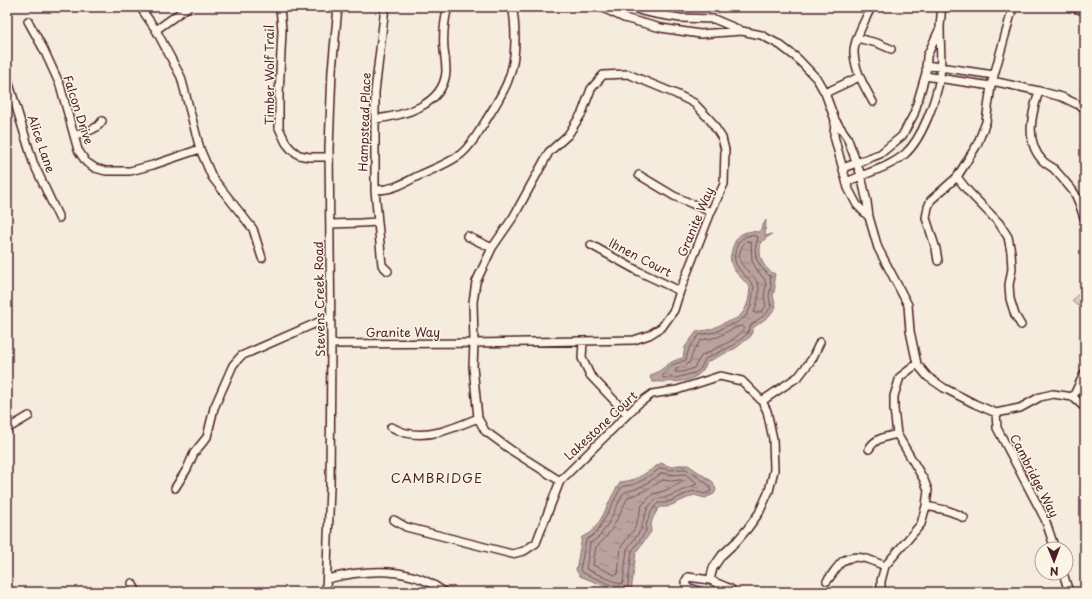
<svg xmlns="http://www.w3.org/2000/svg" width="1092" height="599" viewBox="0 0 1092 599" font-family="'Playpen Sans',sans-serif">
<style>
.green{fill:#dbcec4;stroke:#927678}
.water{fill:url(#water-ripples);stroke:#8c6e70}
.lines{fill:none;stroke-linecap:round;stroke-linejoin:round}
.shore{stroke:#765459;stroke-width:1}
.minor-casing{stroke:#4a1f2b;stroke-width:10}
.minor{stroke:#fcf5e5;stroke-width:7}
.labels{text-anchor:middle;stroke-width:3;stroke-linejoin:round;paint-order:stroke}
.street-label{font-size:12px;fill:#4a1f2b;stroke:#fcf5e5}
.neighbourhood-label{font-size:13px;letter-spacing:1px;fill:#4a1f2b;stroke:#fcf5e5}
</style>
<defs>
<pattern id="water-ripples" width="26" height="14" patternUnits="userSpaceOnUse"><rect width="26" height="14" fill="#b8a39e"/><path d="M2 4q2-2 4 0t4 0M15 11q2-2 4 0t4 0" fill="none" stroke="#988481"/></pattern>
</defs>
<rect width="100%" height="100%" fill="#f5ecde"/>
<filter id="ink" filterUnits="userSpaceOnUse"><feTurbulence type="fractalNoise" baseFrequency=".025" numOctaves="2"/><feDisplacementMap in="SourceGraphic" scale="8" xChannelSelector="R" yChannelSelector="G"/><feConvolveMatrix kernelMatrix="1 2 1 2 8 2 1 2 1" color-interpolation-filters="sRGB"/></filter>
<g filter="url(#ink)">
<path class="green" d="M1084 288 1085 289V299L1078 306 1072 301Z"/>
<path class="water" d="M766 220 765 236 772 234 761 242C758 256 762 268 775 274L774 278 775 287 773 296 776 307 769 316 753 328 751 336 736 348 707 362C698 386 674 381 653 382L650 378 651 375C665 370 667 361 683 358L685 347 697 331C711 331 713 328 724 323 727 321 731 321 733 320 747 314 749 300 750 287 745 281 737 275 733 268 730 262 730 256 732 250 736 234 744 230 759 232Z
M661 463 671 467 678 465H688L713 482 716 490 714 494 705 498 694 495 667 507H660C654 514 650 522 651 532L636 552 631 592H620L614 590 580 576 576 570 582 537C586 535 590 533 593 530 606 516 609 496 621 482 639 480 647 472 661 463Z"/>
<g class="lines">
<path class="shore" d="M751 235 758 237 755 249 756 258 761 267 770 276 771 286 769 296 771 307 766 314 751 325 747 334 734 345 705 359 701 368 697 372 676 378H663V375L672 365 686 360 689 348 699 335 716 332 726 326 736 323 746 316 751 306 754 287C746 272 730 269 736 249 738 240 743 237 751 235Z
M747 241 751 242 752 261 757 270 765 280 766 286 764 296 766 306 763 310 756 314 754 312C757 305 761 291 758 284 753 271 736 267 740 252 742 246 743 244 747 241Z
M741 326 744 327 743 331 731 341 701 356 694 368 683 372H675L676 369 685 366 689 363 694 350 701 340 718 337 728 331Z
M662 473 670 475 685 474 696 482 697 484 665 498 656 499 648 507 642 524 641 530 627 549 623 583 620 584 586 569 590 543 599 537 608 524 623 494C627 490 631 491 636 489 645 485 653 479 662 473Z
M663 480 671 481 681 480 683 482 664 491 653 494 642 505 635 528 621 547 618 574 615 575 593 565 596 547C612 534 619 515 628 497 642 493 651 487 663 480Z
M618 592 616 587 583 573 580 570 586 540 596 533 604 520 619 491 623 486 633 485 643 480 661 468 671 470 678 469H686L709 485 711 491 705 494 693 491 666 503H658L651 512 646 525V531L632 551 627 592"/>
<defs>
<path id="minor" d="M140 7 156 30 181 77 200 149 212 177 253 229 262 258
M280 7 282 30 279 95V128L286 143 291 149 299 155 309 157H329
M385 7 375 92V190L382 265 388 271
M601 7 624 18 661 28 700 34 742 31 761 35 780 45 797 58 817 79 825 93 835 120 847 137 861 175 867 202 869 217 878 248 908 305 910 331 917 364 928 377 944 388 975 404 996 413 1020 408 1040 397 1053 394 1073 397 1085 408
M632 7 642 11 656 14 680 18 714 19 740 30
M871 7C866 19 853 41 854 53 855 71 864 86 873 102
M1069 7 1085 11
M28 21 44 50 60 85 78 150 86 162 95 168 106 171H130L153 165 200 149
M156 30 188 7
M857 38 877 43 891 49
M926 65 994 75
M925 76 991 86
M7 77 33 162 59 218
M992 81 1039 91 1062 97 1085 108
M1039 91C1032 113 1024 142 1043 161 1046 164 1050 166 1053 168 1060 175 1067 184 1073 191 1079 199 1081 211 1085 220
M825 93 859 77
M375 119C402 116 443 106 446 72 446 65 445 57 444 50 443 36 444 21 448 7
M835 120 834 136 848 188 857 205 869 217
M75 135C84 132 96 131 102 121
M843 168 880 154 902 136 914 114 926 73 927 56 939 30
M639 175 674 196 711 212
M957 177 968 191 999 223 1008 237 1011 252 1012 269 1009 285 1010 299 1015 315 1021 325
M847 182C865 173 889 168 905 154 922 139 936 100 940 77 942 61 940 45 940 28 940 21 942 14 941 7
M375 190C393 190 402 184 418 176 433 169 448 164 461 154 472 145 478 133 485 122 503 93 515 76 515 40 515 29 515 18 512 7
M330 224 361 223 377 222
M467 236 492 248
M591 245 638 271 680 291
M938 261 936 249 926 218 928 207 931 200 957 177 977 145 986 122 991 86 1013 7
M583 341 582 358 590 375 627 414
M331 344 474 343 634 340 649 335 662 327 674 310 680 291 711 212 724 184 725 150 722 138 711 121 694 103 676 94 628 74 603 75 591 89 582 113 568 135 549 152 514 216 492 248 476 282 473 302 474 343 473 367 478 418 485 431 511 450 560 481
M1073 397 1085 372
M762 401 799 376 812 359 820 342
M996 413 997 428 1045 519 1055 549
M391 427C396 429 401 432 406 433 430 439 456 427 478 418
M7 429 29 416
M869 449C875 438 885 437 897 434
M175 488 187 469 194 453 207 437 214 408 233 365 241 356 330 317
M926 506C940 509 952 510 964 518
M394 520 406 527 512 554 524 551 536 543 560 481 638 404 652 394 677 390 720 376 742 381 762 401 767 411 773 439 774 470 769 491 759 513 748 528 737 541 722 555 713 568 710 580
M1063 573 1069 592
M327 579C366 569 411 566 444 592
M827 581C832 575 837 566 843 561 857 552 872 561 885 566
M132 583 137 592
M326 592 330 487 331 344 329 148 332 70 338 7
M702 592 687 587 685 582 688 577 710 580 731 589 732 592
M881 592V581L885 566 921 524 926 506 928 490 924 480 897 434 894 409V396L900 377 917 364"/>
</defs>
<use href="#minor" class="minor-casing"/>
<use href="#minor" class="minor"/>
</g>
</g>
<g class="labels">
<g class="street-label">
<text transform="translate(270 75) rotate(-90)" y="4">Timber Wolf Trail</text>
<text transform="translate(78 110) rotate(72)" y="4">Falcon Drive</text>
<text transform="translate(365 122) rotate(-88)" y="4">Hampstead Place</text>
<text transform="translate(41 144) rotate(71)" y="4">Alice Lane</text>
<text transform="translate(696 222) rotate(-67)" y="4">Granite Way</text>
<text transform="translate(640 258) rotate(27)" y="4">Ihnen Court</text>
<text transform="translate(320 299) rotate(-91)" y="4">Stevens Creek Road</text>
<text x="403" y="337">Granite Way</text>
<text transform="translate(601 426) rotate(-43)" y="4">Lakestone Court</text>
<text transform="translate(1034 476) rotate(63)" y="4">Cambridge Way</text>
</g>
<g class="neighbourhood-label">
<text x="437" y="483">CAMBRIDGE</text>
</g>
</g>
<rect width="1092" height="599" fill="none" stroke="#fcf5e5" stroke-width="24"/>
<rect x="12" y="12" width="1068" height="575" fill="none" stroke="#4a1f2b" stroke-width="1.5" filter="url(#ink)"/>
<g transform="translate(1054 561) rotate(179)"><circle r="19" fill="#fcf5e5" stroke="#b59f9b"/>
<path d="M0-3L7 15L0 10L-7 15Z" fill="#4a1f2b"/>
<text y="-6" font-size="11" font-weight="bold" text-anchor="middle" fill="#4a1f2b">N</text>
</g>
</svg>
